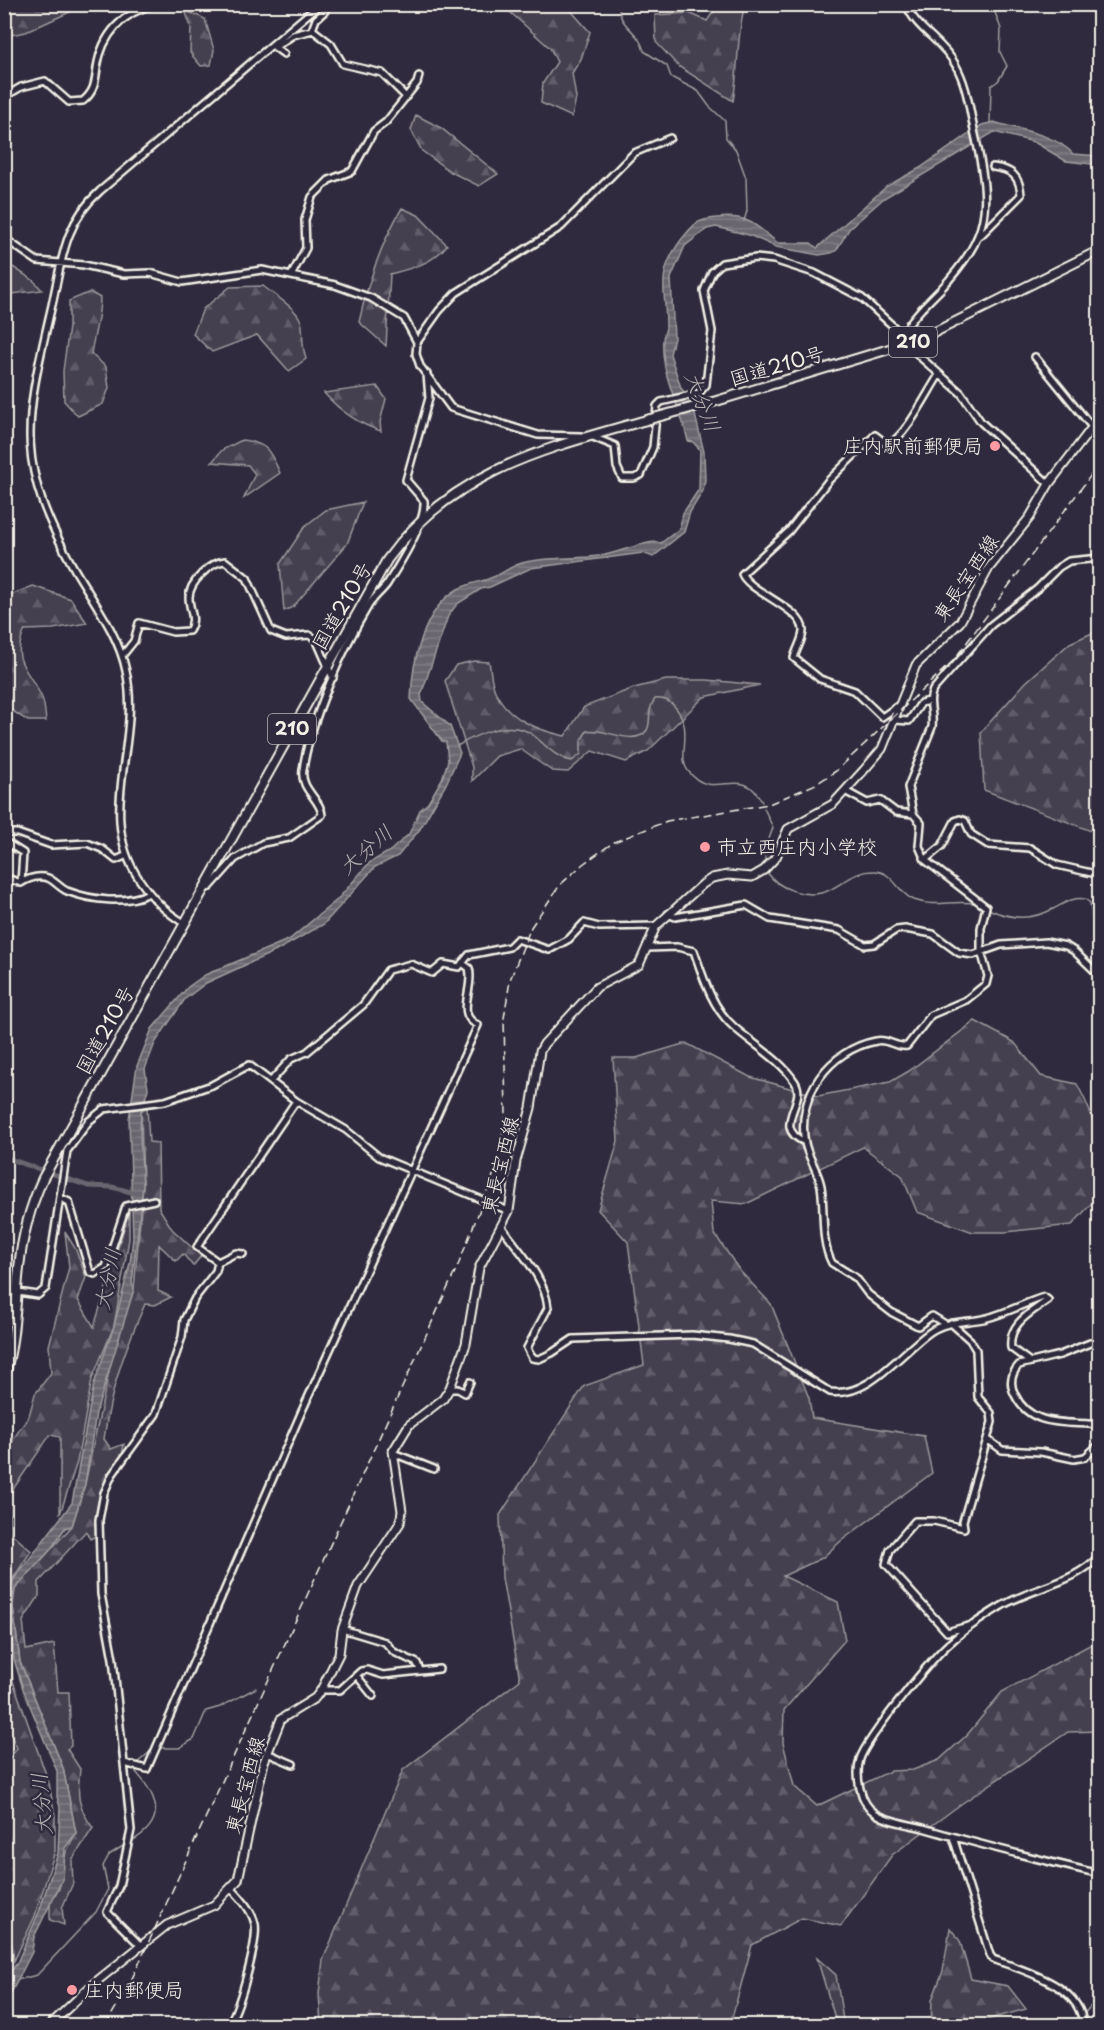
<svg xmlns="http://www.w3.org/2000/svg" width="1104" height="2030" viewBox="0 0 1104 2030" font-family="'Playpen Sans','Klee One',sans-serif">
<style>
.forest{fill:url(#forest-firs);stroke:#9c989c;stroke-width:1.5}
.water{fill:url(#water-rules);stroke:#a19ea0;stroke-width:1.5}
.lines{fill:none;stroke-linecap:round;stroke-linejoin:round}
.stream{stroke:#a19ea0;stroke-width:1.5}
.canal{stroke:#6a6670;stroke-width:5}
.minor-casing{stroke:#f4f1e8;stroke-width:10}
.major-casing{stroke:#f4f1e8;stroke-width:11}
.highway-casing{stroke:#f4f1e8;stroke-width:12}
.minor{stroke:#2f2a3d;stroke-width:5}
.major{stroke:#2f2a3d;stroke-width:7}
.highway{stroke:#2f2a3d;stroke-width:8}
.rail{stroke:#f4f1e8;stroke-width:1.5;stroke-dasharray:9 4.5;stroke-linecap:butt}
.highway-bridge-casing{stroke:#f4f1e8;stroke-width:12;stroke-linecap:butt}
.highway-bridge{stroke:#2f2a3d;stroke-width:8}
.poi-dot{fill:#ff9aa2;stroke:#2f2a3d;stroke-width:2}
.labels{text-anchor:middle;stroke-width:5;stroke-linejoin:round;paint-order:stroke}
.shield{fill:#2f2a3d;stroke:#b9b5b5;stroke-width:1.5}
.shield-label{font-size:18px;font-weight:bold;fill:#f4f1e8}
.street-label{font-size:20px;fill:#f4f1e8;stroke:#2f2a3d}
.poi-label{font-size:20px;fill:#f4f1e8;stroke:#2f2a3d;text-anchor:start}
.water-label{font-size:21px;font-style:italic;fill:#b6b2b2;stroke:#2f2a3d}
</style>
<defs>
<pattern id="forest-firs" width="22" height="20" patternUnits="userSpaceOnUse" patternTransform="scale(1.5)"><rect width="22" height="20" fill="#454050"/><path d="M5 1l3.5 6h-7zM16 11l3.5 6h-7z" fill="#605c69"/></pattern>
<pattern id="water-rules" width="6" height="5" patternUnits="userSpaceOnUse" patternTransform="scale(1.5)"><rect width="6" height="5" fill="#6a6670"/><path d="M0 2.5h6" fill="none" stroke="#807c84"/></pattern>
</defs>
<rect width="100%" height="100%" fill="#2f2a3d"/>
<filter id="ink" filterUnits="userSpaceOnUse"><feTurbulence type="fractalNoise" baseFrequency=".0167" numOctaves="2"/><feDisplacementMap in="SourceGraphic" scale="12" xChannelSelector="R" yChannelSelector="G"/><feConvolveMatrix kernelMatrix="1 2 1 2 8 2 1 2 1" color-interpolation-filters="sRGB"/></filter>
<g filter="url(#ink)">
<path class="forest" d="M5 4 72 5 74 10 26 32 5 36Z
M502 5H566L590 32 581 59 572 73 576 98 572 117 541 103 543 83 557 62 550 48Z
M718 5H745C736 36 739 69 733 101L678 66 656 42 655 15 689 13 707 21Z
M185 10 205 19 214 50 211 65 201 66 190 53 191 27Z
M416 115 441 128 498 174 479 186 451 172 422 151 411 130Z
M402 208 418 215 447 245C432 264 413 268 390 274L386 346 359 322C368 281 380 245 402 208Z
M5 262 33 280 42 290 5 295Z
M263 286C275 296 301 310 302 326 303 338 302 347 306 359L289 371 257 335 212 352 193 334 203 309 230 287Z
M90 292 100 298C100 318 94 334 91 354L106 367 109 388 103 404 78 416 64 401 63 371 69 327V301Z
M377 386 386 399 380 422 381 431C358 424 340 411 324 393Z
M242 440C268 443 270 451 280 473L244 498 255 474 248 465 212 462 222 450Z
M363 502 347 544 293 607 284 611 280 564 305 526 326 510Z
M33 586 71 599 87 623 53 629 25 630C9 662 31 672 42 698 45 705 45 714 46 721H28L5 706V597Z
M1099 630V834L984 790 981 732 1026 682 1070 643Z
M474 661 489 662C491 671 491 682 495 691 508 719 537 730 565 736L584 707 634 688 666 680H707L760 685 704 697 648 751 626 762 592 751 568 772 552 771 520 749 497 756 472 781V767L445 681 456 665Z
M975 1021 1014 1042 1041 1076 1077 1084C1100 1125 1099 1149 1100 1194L1072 1225 1005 1232H973L917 1212 902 1176 863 1147 746 1204 711 1201 714 1233 740 1271 771 1304 809 1398 812 1418 924 1436 932 1473 841 1541 822 1558 783 1576 838 1602 845 1640 784 1710 783 1743 794 1786 817 1806 890 1771 913 1770 939 1760 967 1735 1002 1692 1099 1640V1731L1068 1732 961 1804 892 1855 841 1926 802 1918 752 1945 730 2025 321 2026 319 1994 323 1960 403 1770 520 1680 502 1578 500 1515 584 1386 644 1365 628 1242 598 1210 618 1141 613 1058H636L686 1043 750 1077 818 1096 890 1082 909 1071Z
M147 1107 149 1142 158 1143 159 1208 172 1229 201 1256 193 1266 183 1254 176 1261 159 1245 158 1291 171 1297 155 1305 145 1304C124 1352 111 1387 104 1439L111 1449 124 1444C123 1460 113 1470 105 1483 97 1498 95 1519 96 1536L90 1539 86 1531 39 1582V1596L23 1621 26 1650 54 1644 58 1692H69L71 1746 67 1749 80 1769C77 1796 77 1806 93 1828L72 1860 73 1883 62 1908 64 1925 50 1920V1902L59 1889 66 1852 76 1833 63 1768 20 1662 13 1606 15 1589 72 1526 85 1484 113 1352 134 1289 143 1186 141 1111Z
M129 1212V1239L114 1326 92 1379 77 1462 60 1514V1437L50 1435 9 1495 10 1532 31 1551 5 1591 13 1681 49 1783 55 1816V1851L35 1916 14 1961 12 1944 5 1940V1774L6 1764 17 1748 4 1721 5 1460 14 1438 29 1416 35 1394 51 1373 49 1346 69 1267 65 1232 75 1248 86 1277 78 1300 94 1327Z
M950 1928 960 1941 971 1979 1008 1986 1026 2009 983 2021 977 2025H931L932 2000 943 1971Z
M817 1958 836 1975 843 2020 847 2025H837Z"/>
<path class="water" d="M994 122C1018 130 1056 134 1073 154L1099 156V165L1066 161 1034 142 994 132 884 198 849 229 836 251 831 253 819 255 776 247 749 235 716 227 707 229 685 246 671 278 674 338 670 354 681 388 692 402 704 452 705 480 703 491 690 512 684 532 653 557 643 553 531 568 490 587 481 589 457 604 448 616 421 695 422 702 450 726 460 753 446 784 420 829 398 856 375 867 324 924 276 951 206 983 185 999 155 1043 145 1069 148 1089 141 1112 140 1135 143 1186 132 1283 134 1289 96 1413 85 1484 72 1526 65 1528 51 1549 15 1589 12 1600 20 1662 63 1768 76 1833 65 1848 63 1878 34 1937 32 1952 5 2005V1979L17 1963 39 1912 58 1853 60 1807 57 1797V1771L23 1689 14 1659 6 1596 14 1579 72 1503 94 1384 114 1326 130 1263 133 1237 129 1119 137 1066 152 1029 188 987 205 975 290 939 338 899 369 863 390 851 409 834 420 810 428 803 442 779 448 761 446 742 442 741 411 699C412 662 423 609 458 589 469 583 482 582 493 577 504 573 513 564 526 562 549 557 575 559 599 556 617 554 647 539 661 543L679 529 683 513 699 489 700 450 693 442 688 441C683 418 673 398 667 376 664 366 662 350 663 340 663 335 666 331 666 327 666 288 655 276 681 240 688 232 694 222 704 220 743 212 750 220 778 243H811L817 248 887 186 920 168 982 125Z"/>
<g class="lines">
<path class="stream" d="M619 4C618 28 638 28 644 51L667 66 671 77 698 91 709 106 725 121 726 138 736 150 746 178 747 211 744 221
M990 123 991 86 998 81 1007 66 1000 52 1001 29 992 4
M457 746C478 734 510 718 533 735 546 745 555 758 572 761L581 754V740L587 731C604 727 635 748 647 730 652 721 646 711 655 699 664 698 670 701 675 707 696 731 675 756 689 772 714 803 743 762 762 802
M764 808 773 828 765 850V863
M767 872C778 889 805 898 825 892 842 886 853 870 875 871 894 872 898 894 914 900 935 908 957 899 978 904
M988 909C1011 919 1030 921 1053 909 1065 903 1072 897 1085 899L1090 903 1092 920 1100 935
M157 1748H179L194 1739 206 1711 220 1707 256 1688
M136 1764 153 1749
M130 1842C166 1822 160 1799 136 1772V1768
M17 1980 37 1975 96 1912 108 1889 103 1866 109 1855 126 1844
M1083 2015 1100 1995
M1074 2026 1080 2018"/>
<path class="canal" d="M4 1157 88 1186 112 1187 135 1193"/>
<defs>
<path id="minor" d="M906 4C916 30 942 40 955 64 968 86 970 114 976 139 991 210 991 234 940 290 929 301 918 311 909 324L906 332 908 341
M312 30 316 19 325 11V4
M273 46 284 54
M275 47 293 35 313 30 331 44 343 64 382 73 405 96
M4 97 21 87 45 81 69 102 83 101C95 91 95 82 97 68 102 34 123 12 156 4
M981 235 1021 195C1020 176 1011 169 993 167
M4 238 37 261 84 265 124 274 150 273 182 282 262 270 335 285 371 298 404 318 417 342
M291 276 306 248 305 220 312 197 329 180 352 171 374 131 386 122 417 83 419 76
M1035 357 1092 427
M581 436 538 435 451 408 420 366 416 354 417 342 439 311 456 293 561 227 634 153 670 138
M593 437 615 446 617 467 622 478H634L641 475 653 447 657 406 661 402 699 393 706 385 712 331 704 291 712 272 722 263 756 258 774 260 814 273 862 298 894 327 919 356 961 393 981 422 1049 484
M122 656 134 641 139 623 173 632 189 631C197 618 189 611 189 597 190 582 210 562 225 561L247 578 271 631 286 637 309 635 316 639 333 678
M899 705 882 717 855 691 820 679 794 658C796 650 803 639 803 631 804 609 749 592 742 574L789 531 828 481 875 435 888 445C907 435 927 393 939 375
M895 720 909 721 921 703 929 701
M845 791 867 803 880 800 896 812 913 814 921 823 919 846 925 860 986 907 981 928V951L988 976 986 984 966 1000 931 1015 907 1046C896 1048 887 1038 876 1041 829 1050 796 1096 805 1143 808 1158 818 1170 821 1186 825 1210 820 1241 832 1263L856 1278 868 1294 891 1312 918 1326 932 1316 945 1324
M913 814 908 787 932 727C934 713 927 703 933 690L991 625 1037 589 1059 567 1069 561 1100 558
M4 833H17L51 845 87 843 102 849 116 860 125 856
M4 841 23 853 21 883
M925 860 942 846 955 821 960 819 965 821 971 834 988 845 1030 848 1057 865 1100 875
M4 877 21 883C29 878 38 875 48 878 55 881 60 888 67 891 91 900 126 905 149 893
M203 889 210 887 235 859 263 843 289 838 322 815C321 799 300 790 303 770 309 723 344 646 369 605 374 597 382 591 387 584 399 565 426 523 424 501L406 480 429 398 427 374
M668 914 675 917 746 905 770 919 839 930 865 945 874 944 896 930 905 929 933 934 959 953 973 955 1001 945 1046 942 1066 946 1074 951 1100 976
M184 923C164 911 152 898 139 879 95 814 142 742 126 671 119 635 93 601 75 570 13 461 25 422 52 305 62 260 64 223 100 191L320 4
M648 948 677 947 694 951C703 977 712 1008 734 1027 754 1045 780 1059 795 1082 808 1102 770 1127 805 1142
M271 1081 291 1059 307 1052 363 1005 388 970 411 964 432 973 443 964 459 967 469 955 509 947 517 939 549 950 569 939 584 923 599 927 656 926
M61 1198 69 1202 90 1272 95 1274 106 1267 126 1206 154 1200
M502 1227C519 1252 545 1276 548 1308L527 1348 532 1358 539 1359 552 1353 573 1339 692 1335 729 1339 753 1344 830 1392C869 1398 900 1353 930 1332 947 1320 968 1323 987 1318 1006 1313 1025 1303 1044 1297L1048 1300C1030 1313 1008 1324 1011 1348L1030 1362
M218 1262 197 1247 296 1101
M218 1262 236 1253 243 1254
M4 1290 38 1295 46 1288 67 1151 89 1121 104 1109 165 1101 212 1085 249 1065 296 1101 346 1130 379 1157 509 1211
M951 1323 970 1340 976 1350 978 1397 991 1413 992 1422 963 1521 964 1528 934 1521H915L890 1550 886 1564 947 1632 972 1625
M1100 1339 1060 1355 1019 1365C1011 1374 1009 1384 1015 1395 1031 1429 1069 1421 1100 1425
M449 1389H458L465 1393 470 1382
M987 1439 1002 1450 1041 1452 1074 1459 1085 1457 1100 1444
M393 1453 434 1469
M1100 1555C1075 1584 1032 1587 1000 1607 984 1617 966 1628 952 1641 933 1656 867 1738 860 1759 855 1776 860 1803 875 1813 888 1822 909 1824 923 1828 981 1845 1041 1860 1100 1874
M342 1629 385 1642 394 1652 417 1663 420 1670
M357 1676 373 1696
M321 1690H340L361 1671 367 1670 383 1675 439 1669
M267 1753 293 1764
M124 1763 147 1769 302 1411 478 1025C454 1015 475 988 469 968L462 963
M953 1837 990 1955 993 1959C1024 1971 1082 1985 1083 2026
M141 1946 107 1912 119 1886 131 1830 113 1659 101 1594 99 1520 104 1493 112 1475 156 1414 182 1337 184 1320 195 1298 216 1271 218 1262
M227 2026C239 2013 258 1941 255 1924 252 1911 241 1898 232 1889"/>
<path id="major" d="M49 2026 92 1985 167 1925 214 1905 238 1880 264 1762 281 1719 315 1698 321 1690 339 1654 342 1630 358 1586 400 1523 402 1511 393 1451 409 1425 443 1399 450 1388 466 1344 479 1268 509 1211 516 1161 531 1108 540 1051 544 1044 597 987 639 965 656 926 703 884 712 878 728 875 752 877 764 870 776 857 788 829 833 804 864 770 882 749 916 665 960 622 989 568 1030 517 1049 484 1100 417"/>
<path id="highway" d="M713 402 919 340 1100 250
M4 1378C15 1342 15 1304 19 1268 22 1237 30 1207 43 1178L387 560C453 469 548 448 650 419"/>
</defs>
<use href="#minor" class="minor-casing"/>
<use href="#major" class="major-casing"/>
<use href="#highway" class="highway-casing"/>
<use href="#minor" class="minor"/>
<use href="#major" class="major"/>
<use href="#highway" class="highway"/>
<path class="rail" d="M105 2026 130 1983 459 1263 496 1168 506 1115 504 1018 510 980 531 927 560 885 583 864 614 842 667 821 769 804 816 784 836 771 953 661 1100 463"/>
<defs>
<path id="highway-bridge" d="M650 419 713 402"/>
</defs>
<use href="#highway-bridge" class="highway-bridge-casing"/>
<use href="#highway-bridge" class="highway-bridge"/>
</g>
</g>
<g class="poi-dot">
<circle cx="995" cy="446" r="6"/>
<circle cx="705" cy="847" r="6"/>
<circle cx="72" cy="1990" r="6"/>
</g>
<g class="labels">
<g class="shield">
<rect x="889" y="327" width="48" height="30" rx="4.5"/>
<rect x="268" y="714" width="48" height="30" rx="4.5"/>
</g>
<g class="shield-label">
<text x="913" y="348">210</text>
<text x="292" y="735">210</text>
</g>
<g class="street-label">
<text transform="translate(777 366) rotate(-16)" y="7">国道210号</text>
<text transform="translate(966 578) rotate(-56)" y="7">東長宝西線</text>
<text transform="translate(342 606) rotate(-60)" y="7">国道210号</text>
<text transform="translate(105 1030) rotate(-61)" y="7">国道210号</text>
<text transform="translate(500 1165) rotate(-76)" y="7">東長宝西線</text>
<text transform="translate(245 1785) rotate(-75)" y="7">東長宝西線</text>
</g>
<g class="poi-label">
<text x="983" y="453" text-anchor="end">庄内駅前郵便局</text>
<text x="717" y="854">市立西庄内小学校</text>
<text x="84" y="1997">庄内郵便局</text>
</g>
<g class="water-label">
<text transform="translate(702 402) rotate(69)" y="7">大分川</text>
<text transform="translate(366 850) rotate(-41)" y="7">大分川</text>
<text transform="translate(108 1279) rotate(-79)" y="7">大分川</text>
<text transform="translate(42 1804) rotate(-95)" y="7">大分川</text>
</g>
</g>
<rect width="1104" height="2030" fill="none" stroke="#2f2a3d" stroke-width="24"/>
<rect x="12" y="12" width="1080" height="2006" fill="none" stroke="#f4f1e8" stroke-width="2" filter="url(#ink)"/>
</svg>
